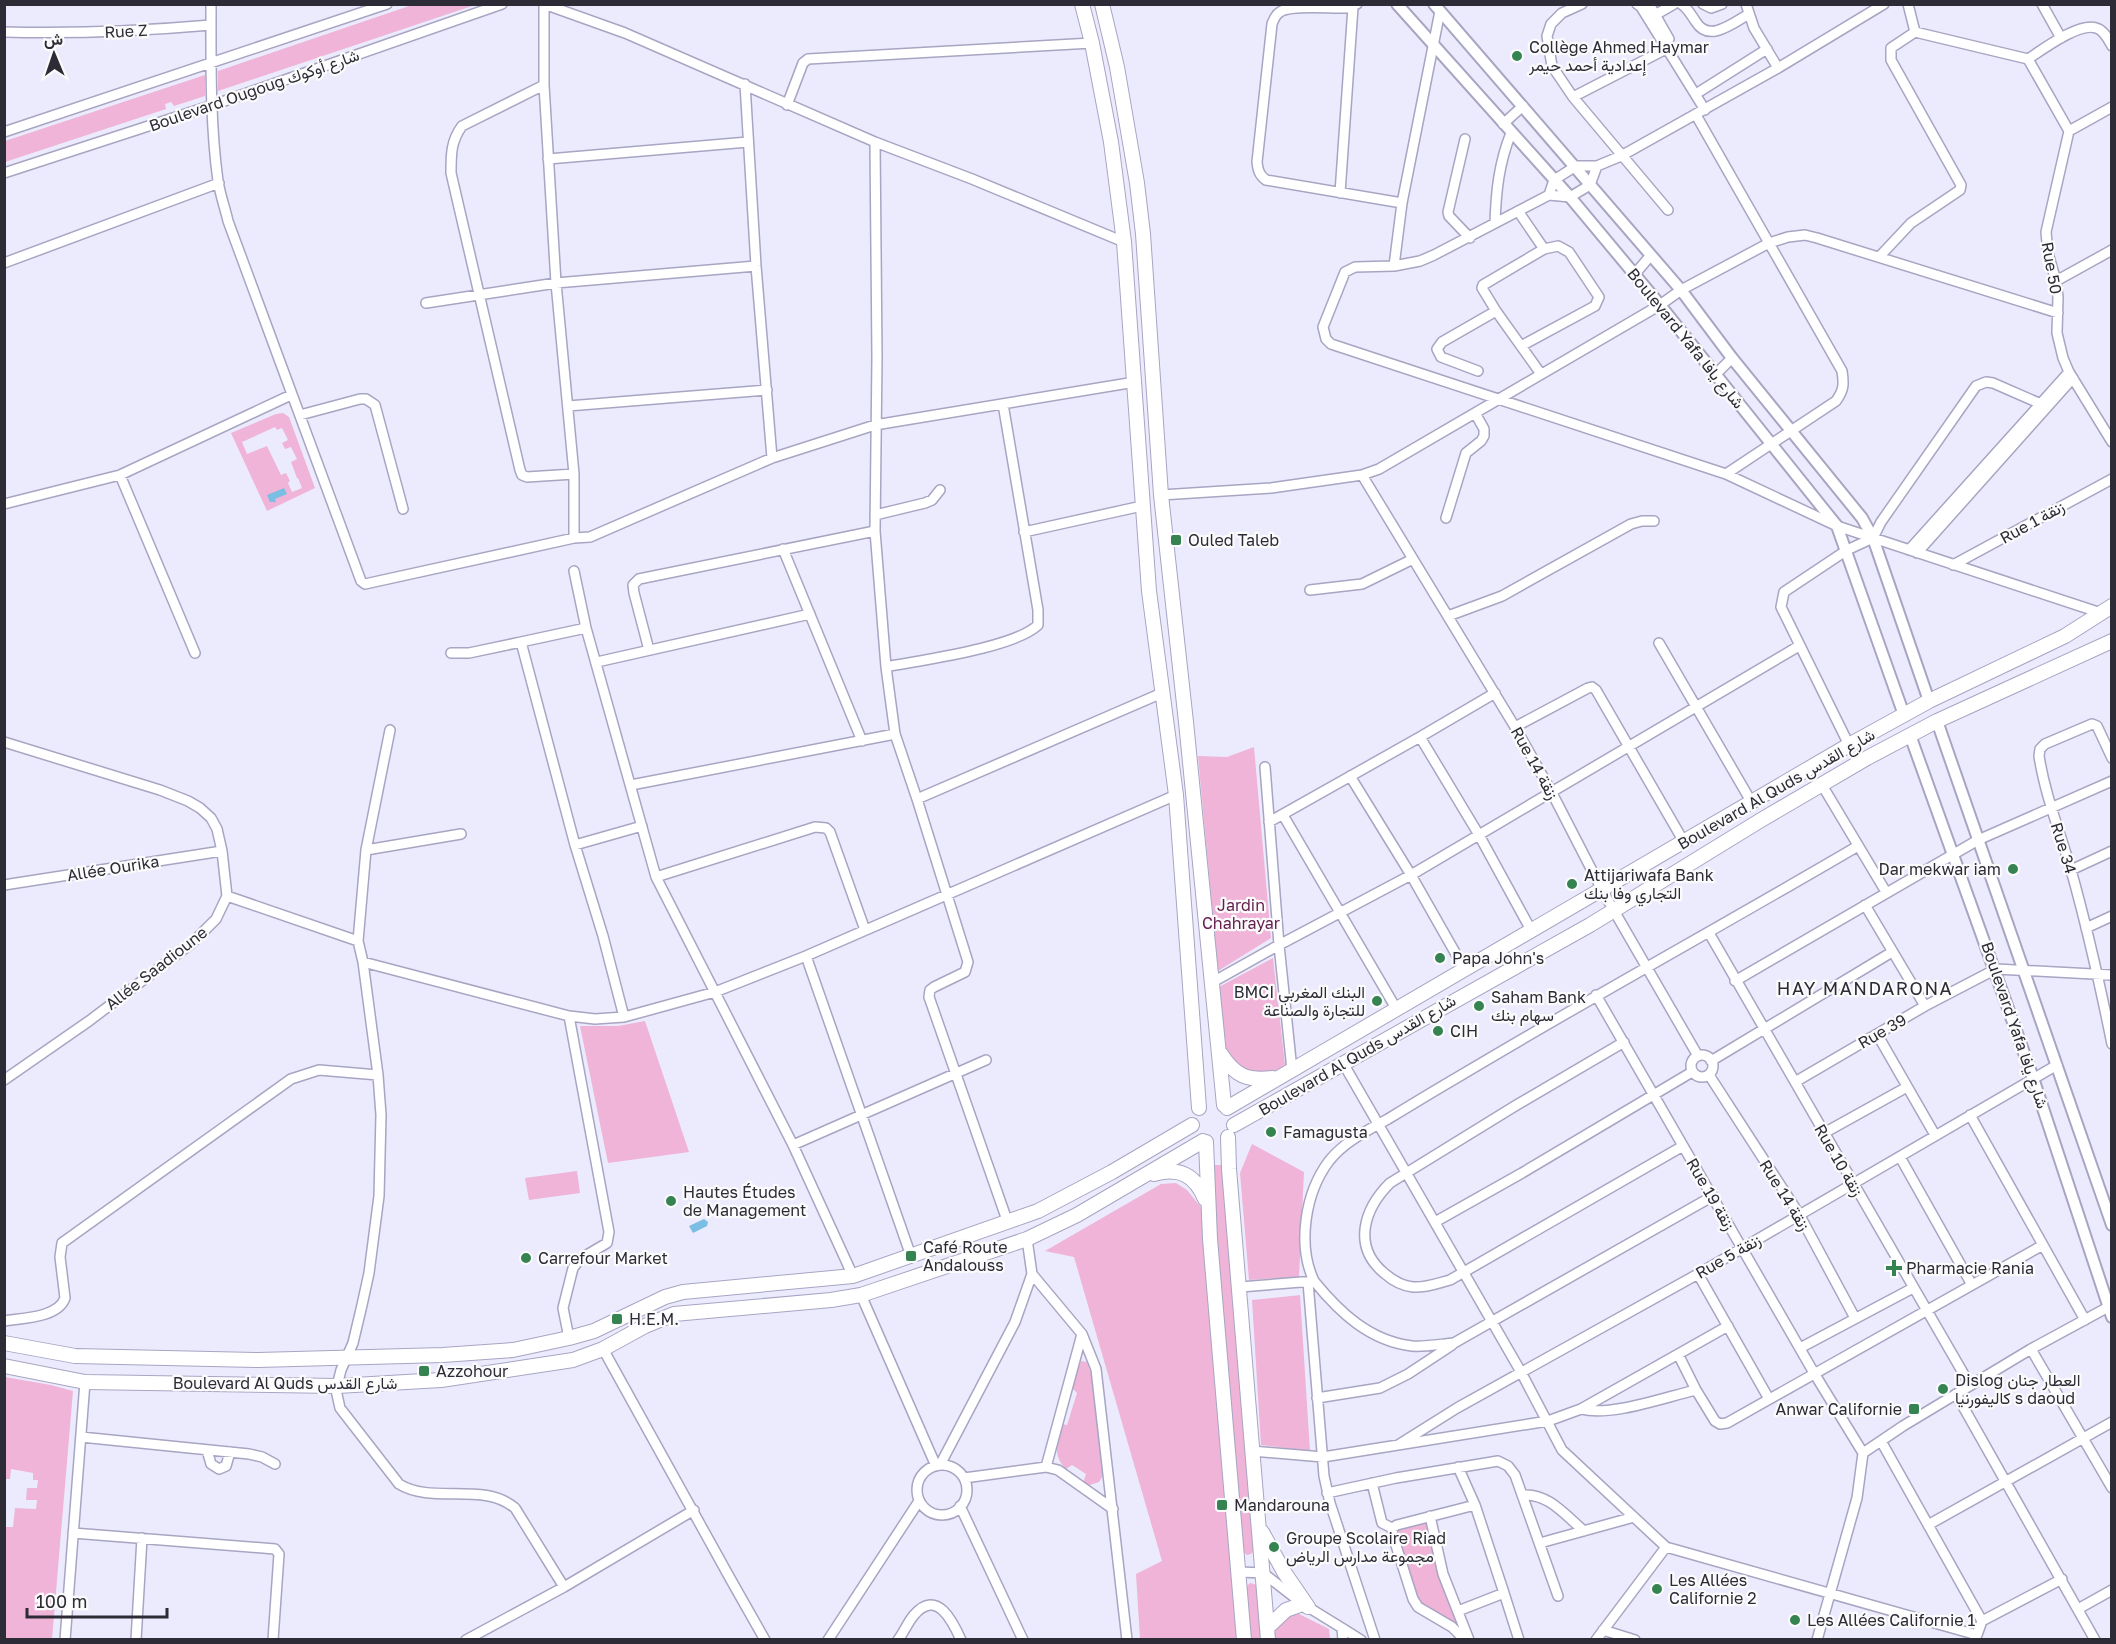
<svg xmlns="http://www.w3.org/2000/svg" width="2116" height="1644" viewBox="0 0 2116 1644" font-family="'Golos Text',Vazirmatn,sans-serif">
<style>
.green{fill:#efb4d7;fill-rule:evenodd}
.water{fill:#7bbee4}
.lines{fill:none;stroke-linecap:round;stroke-linejoin:round}
.minor-casing{stroke:#a7a5c2;stroke-width:12}
.tertiary-casing{stroke:#a7a5c2;stroke-width:14}
.primary-casing{stroke:#a7a5c2;stroke-width:16}
.minor{stroke:#fff;stroke-width:9}
.tertiary{stroke:#fff;stroke-width:10}
.primary{stroke:#fff;stroke-width:14}
.poi-dot{fill:#368352;stroke:#fbfbfb;stroke-width:2}
.labels{text-anchor:middle;stroke-width:4.5;stroke-linejoin:round;paint-order:stroke}
.street-label{font-size:16px;fill:#2c2b36;stroke:#fbfbfb}
.poi-label{font-size:16px;fill:#2c2b36;stroke:#fbfbfb;text-anchor:start}
.park-label{font-size:16px;fill:#641d4d;stroke:#fbfbfb}
.neighbourhood-label{font-size:18px;letter-spacing:1.5px;fill:#2c2b36;stroke:#fbfbfb}
</style>
<rect width="100%" height="100%" fill="#ecebfe"/>
<path class="green" d="M412 5H475L218 91V71Z
M205 75V96L174 106 171 102 165 104 166 109 5 162V141Z
M283 413 289 417 315 488 267 511 231 433 276 414ZM275 427 277 430 282 428 288 440 282 443 285 449 291 447 297 459 291 462 297 478H298L302 488 292 492 288 483 290 481 286 473 281 475 267 446 247 454 242 442Z
M1254 747 1271 938 1218 971 1198 756 1227 757Z
M1273 958 1285 1065 1277 1072 1251 1076 1225 1052 1217 988Z
M645 1021 689 1152 608 1163 580 1026H618Z
M1252 1144 1304 1172 1299 1277 1249 1280 1240 1173Z
M1212 1165H1221L1222 1167 1255 1550 1251 1554 1247 1555 1243 1552 1209 1168Z
M577 1171 580 1193 529 1200 525 1178Z
M1176 1183 1187 1190 1204 1211 1238 1639H1140L1136 1574 1162 1561 1074 1257 1045 1251 1161 1184Z
M1300 1295 1310 1451 1261 1445 1252 1300Z
M1081 1361 1087 1362 1094 1382 1104 1474 1099 1482 1090 1485 1083 1483 1086 1474 1072 1465 1066 1469C1052 1455 1057 1441 1061 1424L1067 1425 1077 1393 1072 1388Z
M5 1377 51 1385 73 1391 52 1639H5V1527H13L15 1508 36 1509 37 1500H26L27 1488H37L38 1480H33V1473L11 1469 10 1479H5Z
M1422 1521 1428 1526 1460 1622 1454 1625 1421 1605 1416 1598 1395 1534 1400 1528Z
M1250 1583 1258 1585 1264 1639H1249L1245 1588Z
M1287 1614H1299L1329 1629 1330 1639H1271L1270 1629Z"/>
<path class="water" d="M284 488 287 494 275 499 276 502H270L267 495Z
M704 1219 708 1222 707 1226 693 1233 689 1226Z"/>
<g class="lines">
<defs>
<path id="minor" d="M211 4C211 63 210 123 218 181 220 194 225 208 228 221L361 581 365 584 574 538 590 537 772 458
M544 4 625 33 875 142 972 179 1124 242
M1357 4 1348 8C1333 9 1291 4 1280 12 1275 15 1274 19 1272 24L1257 162C1258 170 1259 175 1266 180L1402 203
M1582 4 1562 13 1551 24 1547 36 1552 66 1573 97 1668 210
M1637 4 1641 7 1705 110
M1649 4 1669 39
M1681 4C1688 8 1691 15 1696 22 1709 43 1733 23 1749 14
M1703 4 1711 8 1722 4
M1746 4 1754 28 1778 68
M1908 4 1915 32 2028 59
M2042 4 2061 38
M544 5V85L556 283 574 474V538
M1440 11 1402 203 1394 266 1420 261 1434 255 1549 195 1570 197 1590 185 1597 166
M1655 15 1674 4
M4 32C74 34 142 31 211 25
M2028 59 2069 131 2046 232 2048 253 2056 281 2058 297 2057 333 2063 358 2069 372 2112 442
M2028 59C2042 50 2079 22 2096 28 2104 30 2108 39 2112 46
M745 84 756 266 772 458 875 425 1135 382
M544 85 462 126C451 141 451 154 451 173L520 470 522 475 527 477 574 474
M1699 92 1767 49
M1573 97 1668 48
M787 105 803 63 808 59 1092 43
M1503 124 1523 106
M2069 131 2112 107
M4 132 387 4
M1465 139 1448 212 1449 216 1470 238
M875 142 877 357 875 531 886 667 895 734 917 799 1162 693
M548 159 748 142
M4 173 213 105 502 4
M1340 193 1353 7
M1549 195 1554 180 1576 166H1597L1621 156 1778 68 1884 4
M1518 211 1544 249 1483 285 1482 288 1496 311 1541 374
M1495 223C1496 191 1499 163 1511 133
M1879 257 1911 223 1960 190 1961 185 1891 60V48L1915 32
M4 263 219 183
M1394 266 1355 267 1345 272 1323 327 1326 339 1331 344 1726 474 1836 401C1844 390 1844 384 1842 371L1696 115
M1634 275 1651 255
M2056 281 2112 250
M426 303 556 283 756 266
M1521 346 1595 306 1599 297 1569 252 1558 246 1544 249
M1478 371 1441 357 1437 349 1442 342 1496 311
M1716 374 1732 358
M568 406 767 390
M300 415 360 399H366L375 405 403 509
M1726 474 1837 526 2101 613
M120 475 195 653
M1362 475 1515 727 1551 791 1602 890 1698 1056
M1161 495 1271 488 1362 475 1379 469 1660 305 1681 290 1769 243 1788 237 1805 235 1817 238 2058 313
M4 504 120 475 291 395
M875 515 925 503 932 500 940 490
M1446 518 1466 453 1481 441 1484 436V429L1475 413
M1024 532 1142 506
M783 549 862 741
M1909 550 2069 372
M1917 553 2073 378
M1953 565 2112 479
M574 571 586 628 656 877 793 1145 853 1276
M1310 590 1362 584 1413 559
M1448 616 1502 596 1631 524 1642 521H1654
M521 642 586 628
M1659 643 1752 803
M649 650 634 593 633 585 639 579 875 531
M451 653H469L521 642 575 845 603 936 624 1017
M597 662 810 614
M886 667C921 660 1014 648 1038 625V610L1003 404
M1515 727 1588 688 1592 687 1596 690 1684 842
M390 730 366 850 358 941 363 962 378 1075 381 1115 379 1196 369 1273 362 1305 353 1343 341 1370 336 1390 340 1408 399 1484C433 1505 483 1481 515 1508L564 1587
M1420 737 1479 835 1531 930
M4 742 160 790 188 801 200 808 211 818 217 829 222 851 227 896 216 919 192 943 89 1021 4 1080
M1849 745 1781 607 1784 592 1847 550 1873 538 1881 522 1976 386 1986 382 1993 383 2041 404
M2112 758 2097 726 2092 724 2045 744 2040 749 2039 756C2045 795 2060 832 2071 870 2087 927 2100 985 2112 1044
M1265 767 1279 945 1292 1070
M1350 776 1411 875 1465 970
M631 785 895 734
M1822 785 1886 892
M917 799 968 962 965 972 934 987 930 990 929 997 1008 1223
M1283 815 1397 1010
M1269 822 1420 737 1495 693
M575 845 642 826
M366 850 461 834
M2071 870 2112 851
M656 877 815 827 826 828 830 832 865 930
M4 885 222 851
M227 896 358 941
M1865 905 1925 1006
M2086 928 2112 916
M1709 933 1970 1385
M806 956 911 1256
M363 962 569 1016 595 1019 624 1017 715 992 806 956 1176 795
M1735 981 1978 840 2112 781
M1211 983 1279 945 1411 875 1799 646
M1596 995 1814 1373 1863 1453
M1877 1034 1935 1135
M1624 1042 1515 1106 1390 1183C1364 1209 1352 1246 1384 1273 1392 1280 1402 1286 1413 1287 1426 1288 1438 1283 1450 1280L1683 1146
M1691 1066a11 11 0 1 1 22 0a11 11 0 1 1-22 0Z
M1711 1061 1892 952
M1343 1063 1521 1372 1562 1450 1666 1547 1977 1635 1982 1621 2062 1579
M1709 1075 1799 1214 1855 1318
M1795 1082 1925 1006 1996 969 2112 975
M1970 1115 2085 1320
M1824 1133 1907 1087
M793 1145 986 1060
M1900 1157 1972 1285
M1435 1222 1522 1173 1692 1072
M1027 1239 1032 1274 1082 1334 1096 1369 1127 1640
M1698 1274 1769 1399
M1314 1281C1297 1245 1305 1193 1329 1161 1344 1142 1368 1130 1388 1119 1411 1105 1434 1091 1458 1077 1590 998 1725 924 1858 846
M1308 1282 1324 1476 1330 1503 1375 1640
M1240 1287 1314 1281C1340 1313 1370 1341 1412 1346 1426 1347 1441 1344 1454 1343L1713 1196
M861 1295 936 1466
M4 1321C22 1318 58 1318 65 1298L60 1257 62 1243 291 1079 319 1070 378 1075
M569 1338 563 1308 573 1268 580 1259 607 1243 609 1232 569 1016
M1800 1348 1913 1288
M603 1349 731 1580 765 1640
M2031 1349 2112 1488
M1678 1354 1696 1390 1715 1421 1720 1424 1727 1423 2043 1245
M1956 1394 2095 1640
M1317 1398 1380 1388 1408 1374 1452 1345
M1581 1409C1611 1417 1665 1397 1696 1390
M81 1437 249 1454 262 1457 275 1464
M1881 1441 1982 1621
M1398 1445 1457 1408 1698 1274 2057 1065
M207 1450 211 1464 219 1469 226 1466 230 1452
M1252 1451 1323 1457 1548 1421 1581 1409 1728 1326
M1863 1453 1903 1426 2031 1349 2112 1305
M940 1465 1015 1322 1032 1274
M917 1490a25 25 0 1 1 50 0a25 25 0 1 1-50 0Z
M1046 1467 1082 1334
M1458 1467 1475 1505 1504 1593 1458 1611
M964 1478 1046 1467 1058 1470 1113 1509
M1372 1483 1382 1523 1392 1528
M1327 1493 1396 1478 1498 1461 1508 1466 1515 1475 1558 1596
M1523 1495C1548 1493 1565 1515 1584 1531
M960 1506 1023 1640
M1430 1516 1443 1574 1469 1640
M1928 1525 2112 1422
M73 1533 275 1549 279 1554 273 1640
M1540 1543 1634 1517
M1240 1572 1263 1573 1303 1604 1342 1628
M1504 1593 1519 1640
M2078 1609 2112 1590
M1603 1630 1635 1640
M65 1640 85 1382
M136 1640 142 1538
M466 1640 564 1587 694 1510
M828 1640 919 1501
M898 1640C904 1632 908 1622 914 1615 937 1588 953 1622 961 1640
M1343 1640 1342 1628 1361 1640
M1465 1640 1452 1627 1418 1607 1413 1599 1393 1536 1392 1528 1397 1525 1475 1505
M1596 1640 1666 1547
M1817 1640 1857 1498 1863 1453"/>
<path id="tertiary" d="M1397 4 1570 197 1660 305 1837 526 1904 715
M1434 4 1681 290 1732 358 1862 518 1873 538 1929 701
M1937 721 2112 1225
M1910 735 2033 1078 2112 1317"/>
<path id="primary" d="M1082 4 1092 43 1111 142 1124 242 1149 591 1176 795 1199 1108
M1102 4 1117 67 1137 183 1143 234 1161 495 1186 722 1224 1105
M1221 1054C1235 1076 1247 1081 1273 1078
M1227 1108 1849 745 1929 701 2065 636 2112 606
M1234 1125 1590 925 1761 820 1867 758 1937 721 2112 641
M1228 1137 1229 1169 1268 1640
M1206 1142 1210 1239 1244 1640
M1154 1174C1180 1167 1195 1175 1205 1199
M4 1343 75 1356 258 1360 443 1355 513 1350 569 1338 594 1331 665 1297 683 1292 853 1276 1038 1211 1112 1172 1192 1125
M4 1366 85 1382 337 1386 441 1380 573 1360 603 1349 645 1326 674 1314 831 1300 861 1295 1027 1239 1077 1215 1203 1141
M1262 1532 1284 1572 1308 1607
M1267 1628 1286 1610 1303 1604"/>
</defs>
<use href="#minor" class="minor-casing"/>
<use href="#tertiary" class="tertiary-casing"/>
<use href="#primary" class="primary-casing"/>
<use href="#minor" class="minor"/>
<use href="#tertiary" class="tertiary"/>
<use href="#primary" class="primary"/>
</g>
<g class="poi-dot">
<circle cx="1517" cy="56" r="6"/>
<rect x="1170" y="534" width="12" height="12" rx="3"/>
<circle cx="2013" cy="869" r="6"/>
<circle cx="1572" cy="884" r="6"/>
<circle cx="1440" cy="958" r="6"/>
<circle cx="1377" cy="1001" r="6"/>
<circle cx="1479" cy="1006" r="6"/>
<circle cx="1438" cy="1031" r="6"/>
<circle cx="1271" cy="1132" r="6"/>
<circle cx="671" cy="1201" r="6"/>
<rect x="905" y="1250" width="12" height="12" rx="3"/>
<circle cx="526" cy="1258" r="6"/>
<path d="M1891 1259h6v6h6v6h-6v6h-6v-6h-6v-6h6z"/>
<rect x="611" y="1313" width="12" height="12" rx="3"/>
<rect x="418" y="1365" width="12" height="12" rx="3"/>
<circle cx="1943" cy="1389" r="6"/>
<rect x="1908" y="1403" width="12" height="12" rx="3"/>
<rect x="1216" y="1499" width="12" height="12" rx="3"/>
<circle cx="1274" cy="1547" r="6"/>
<circle cx="1657" cy="1589" r="6"/>
<circle cx="1795" cy="1620" r="6"/>
</g>
<g class="labels">
<g class="street-label">
<text transform="translate(126 31) rotate(-3)" y="6">Rue Z</text>
<text transform="translate(254 90) rotate(-19)" y="6">Boulevard Ougoug شارع أوكوك</text>
<text transform="translate(2052 268) rotate(80)" y="6">Rue 50</text>
<text transform="translate(1686 338) rotate(51)" y="6">Boulevard Yafa شارع يافا</text>
<text transform="translate(2032 522) rotate(-29)" y="6">Rue 1 زنقة</text>
<text transform="translate(1535 763) rotate(61)" y="6">Rue 14 زنقة</text>
<text transform="translate(1776 789) rotate(-30)" y="6">Boulevard Al Quds شارع القدس</text>
<text transform="translate(2064 848) rotate(73)" y="6">Rue 34</text>
<text transform="translate(113 868) rotate(-9)" y="6">Allée Ourika</text>
<text transform="translate(156 968) rotate(-38)" y="6">Allée Saadioune</text>
<text transform="translate(2015 1025) rotate(71)" y="6">Boulevard Yafa شارع يافا</text>
<text transform="translate(1882 1031) rotate(-30)" y="6">Rue 39</text>
<text transform="translate(1357 1055) rotate(-30)" y="6">Boulevard Al Quds شارع القدس</text>
<text transform="translate(1839 1160) rotate(60)" y="6">Rue 10 زنقة</text>
<text transform="translate(1711 1194) rotate(60)" y="6">Rue 19 زنقة</text>
<text transform="translate(1785 1195) rotate(58)" y="6">Rue 14 زنقة</text>
<text transform="translate(1728 1256) rotate(-30)" y="6">Rue 5 زنقة</text>
<text x="285" y="1389">Boulevard Al Quds شارع القدس</text>
</g>
<g class="poi-label">
<text x="1529" y="53">Collège Ahmed Haymar<tspan x="1529" dy="18">إعدادية أحمد حيمر</tspan></text>
<text x="1188" y="546">Ouled Taleb</text>
<text x="2001" y="875" text-anchor="end">Dar mekwar iam</text>
<text x="1584" y="881">Attijariwafa Bank<tspan x="1584" dy="18">التجاري وفا بنك</tspan></text>
<text x="1452" y="964">Papa John's</text>
<text x="1365" y="998" text-anchor="end">BMCI البنك المغربي<tspan x="1365" dy="18">للتجارة والصناعة</tspan></text>
<text x="1491" y="1003">Saham Bank<tspan x="1491" dy="18">سهام بنك</tspan></text>
<text x="1450" y="1037">CIH</text>
<text x="1283" y="1138">Famagusta</text>
<text x="683" y="1198">Hautes Études<tspan x="683" dy="18">de Management</tspan></text>
<text x="923" y="1253">Café Route<tspan x="923" dy="18">Andalouss</tspan></text>
<text x="538" y="1264">Carrefour Market</text>
<text x="1906" y="1274">Pharmacie Rania</text>
<text x="629" y="1325">H.E.M.</text>
<text x="436" y="1377">Azzohour</text>
<text x="1955" y="1386">Dislog العطار جنان<tspan x="1955" dy="18">كاليفورنيا s daoud</tspan></text>
<text x="1902" y="1415" text-anchor="end">Anwar Californie</text>
<text x="1234" y="1511">Mandarouna</text>
<text x="1286" y="1544">Groupe Scolaire Riad<tspan x="1286" dy="18">مجموعة مدارس الرياض</tspan></text>
<text x="1669" y="1586">Les Allées<tspan x="1669" dy="18">Californie 2</tspan></text>
<text x="1807" y="1626">Les Allées Californie 1</text>
</g>
<g class="park-label">
<text x="1241" y="911">Jardin<tspan x="1241" dy="18">Chahrayar</tspan></text>
</g>
<g class="neighbourhood-label">
<text x="1865" y="995">HAY MANDARONA</text>
</g>
</g>
<rect width="2116" height="1644" fill="none" stroke="#2c2b36" stroke-width="12"/>
<g transform="translate(54 54) rotate(358)" stroke="#fbfbfb" stroke-width="4.5" paint-order="stroke">
<path d="M0-4.5L10 22L0 15L-10 22Z" fill="#2c2b36"/>
<text y="-9" font-size="16" font-weight="bold" text-anchor="middle" fill="#2c2b36">ش</text>
</g>
<path d="M27 1608v9h140v-9" fill="none" stroke="#2c2b36" stroke-width="3"/>
<text x="36" y="1608" font-size="18" fill="#2c2b36" stroke="#fbfbfb" stroke-width="4.5" paint-order="stroke">100 m</text>
</svg>
